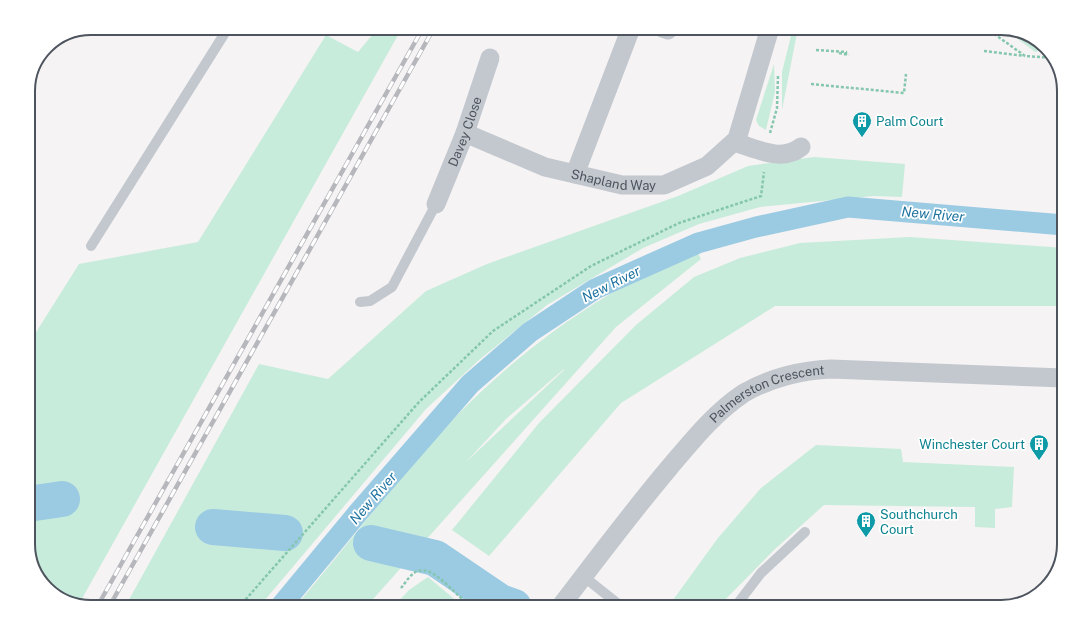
<svg xmlns="http://www.w3.org/2000/svg" width="1092" height="635" viewBox="0 0 1092 635" font-family="'Public Sans',sans-serif">
<style>
.green{fill:#c8ecdb;fill-rule:evenodd}
.lines{fill:none;stroke-linecap:round;stroke-linejoin:round}
.canal{stroke:#9bcae3;stroke-width:21}
.river{stroke:#9bcae3;stroke-width:36}
.path{stroke:#84c6ae;stroke-width:2.5;stroke-dasharray:3 2;stroke-linecap:butt}
.service{stroke:#c3c8cf;stroke-width:10}
.minor{stroke:#c3c8cf;stroke-width:19}
.rail-casing{stroke:#b6b7bc;stroke-width:4.5}
.rail{stroke:#fff;stroke-width:3;stroke-dasharray:9;stroke-linecap:butt}
.labels{text-anchor:middle;stroke-width:3.5;stroke-linejoin:round;paint-order:stroke}
.culture-label{font-size:13px;fill:#0d838f;stroke:#fff;text-anchor:start}
.street-label{font-size:13px;fill:#4d545e;stroke:#fff}
.water-label{font-size:14px;font-style:italic;fill:#1e73a0;stroke:#fff}
.rim{fill:none;stroke:#4d545e;stroke-width:2}
</style>
<rect width="100%" height="100%" fill="#f5f3f3"/>
<path class="green" d="M378 28H402L79 604 60 599 37 575 28 547V345L79 264 198 242 326 35 358 52Z
M793 28H798L782 110V72Z
M1005 29 1032 36 1046 49 1035 52Z
M774 64 775 92 766 130 759 126 756 120Z
M814 157 905 164 902 197 874 196 760 207 699 224 643 248 547 305 479 360 426 409 259 607H125L259 364 328 379 426 291 487 264 678 196 748 166Z
M910 237 1064 248V306H775L621 403 489 556 452 530 539 423 636 325 694 277 740 258 800 243Z
M697 251 701 259 616 327 366 607H295C334 561 371 513 410 467 487 375 585 296 697 251ZM564 369V370L466 462 506 419Z
M816 445 901 449 903 462 1014 467 1012 507 995 509V528L975 527V507L824 505 774 550 718 607H684L673 600 718 538 761 488Z
M428 577 458 602 453 607H393L409 590Z"/>
<g class="lines">
<path class="canal" d="M280 607 357 514 470 384 530 332 595 289 698 243 756 227 848 207 1064 225"/>
<path class="river" d="M28 504 62 499
M213 527 285 533
M371 543 435 558 500 602 514 607"/>
<path class="path" d="M986 28 1025 56 1054 58
M909 30V28
M912 30V28
M816 50 846 52V55
M984 51 1025 56
M839 53 849 55
M1054 72 1055 62
M811 84 904 93 906 74
M770 133 777 108 778 75
M1062 398V403H1064
M401 588C406 582 411 573 418 571 434 566 452 592 464 600 468 603 473 605 477 607
M239 607 419 402 493 331 591 266 679 223 761 196 764 172"/>
<path class="service" d="M91 246 228 28
M360 302 370 301 392 287 436 204
M583 576 622 607
M735 607 761 573 805 532"/>
<g class="minor">
<path d="M662 28 668 30"/>
<path id="s1" d="M465 133 545 167 622 185H664L707 166 737 139 770 28"/>
<path d="M734 142C755 148 781 163 801 147"/>
<path d="M575 174 631 28"/>
<path id="s2" d="M436 204 465 133 490 58"/>
<path id="s3" d="M560 607C596 560 631 513 669 468 692 441 714 413 744 393 770 378 802 370 831 369L1064 378"/>
</g>
<defs>
<path id="rail" d="M97 607 423 28
M109 607 434 28"/>
</defs>
<use href="#rail" class="rail-casing"/>
<use href="#rail" class="rail"/>
</g>
<defs>
<symbol id="building-pin" viewBox="-11 -11 22 30"><path d="M0 17L-7.5 6A9.5 9.5 0 1 1 7.5 6Z" fill="#0f9aa8" stroke="#fff"/><path d="M-4-6H4V6H1V3H-1V6H-4ZM-2.5-4.3h1.7v1.8h-1.7ZM.8-4.3h1.7v1.8H.8ZM-2.5-1h1.7V.8h-1.7ZM.8-1h1.7V.8H.8Z" fill="#fff"/></symbol>
</defs>
<g fill-rule="evenodd">
<use href="#building-pin" x="851" y="110" width="22" height="30"/>
<use href="#building-pin" x="1028" y="433" width="22" height="30"/>
<use href="#building-pin" x="855" y="510" width="22" height="30"/>
</g>
<g class="labels">
<g class="culture-label">
<text x="876" y="126">Palm Court</text>
<text x="1025" y="449" text-anchor="end">Winchester Court</text>
<text x="880" y="519">Southchurch<tspan x="880" dy="15">Court</tspan></text>
</g>
<g class="street-label">
<text dy="5" stroke="none"><textPath href="#s2" startOffset="78">Davey Close</textPath></text>
<text dy="5" stroke="none"><textPath href="#s1" startOffset="157">Shapland Way</textPath></text>
<text dy="5" stroke="none"><textPath href="#s3" startOffset="304">Palmerston Crescent</textPath></text>
</g>
<g class="water-label">
<text transform="translate(933 214) rotate(5)" y="5">New River</text>
<text transform="translate(611 284) rotate(-27)" y="5">New River</text>
<text transform="translate(373 498) rotate(-49)" y="5">New River</text>
</g>
</g>
<path d="M0 0H1092V635H0ZM91 35H1001A56 56 0 0 1 1057 91V544A56 56 0 0 1 1001 600H91A56 56 0 0 1 35 544V91A56 56 0 0 1 91 35Z" fill="#fff" fill-rule="evenodd"/>
<path class="rim" d="M91 35H1001A56 56 0 0 1 1057 91V544A56 56 0 0 1 1001 600H91A56 56 0 0 1 35 544V91A56 56 0 0 1 91 35Z"/>
</svg>
